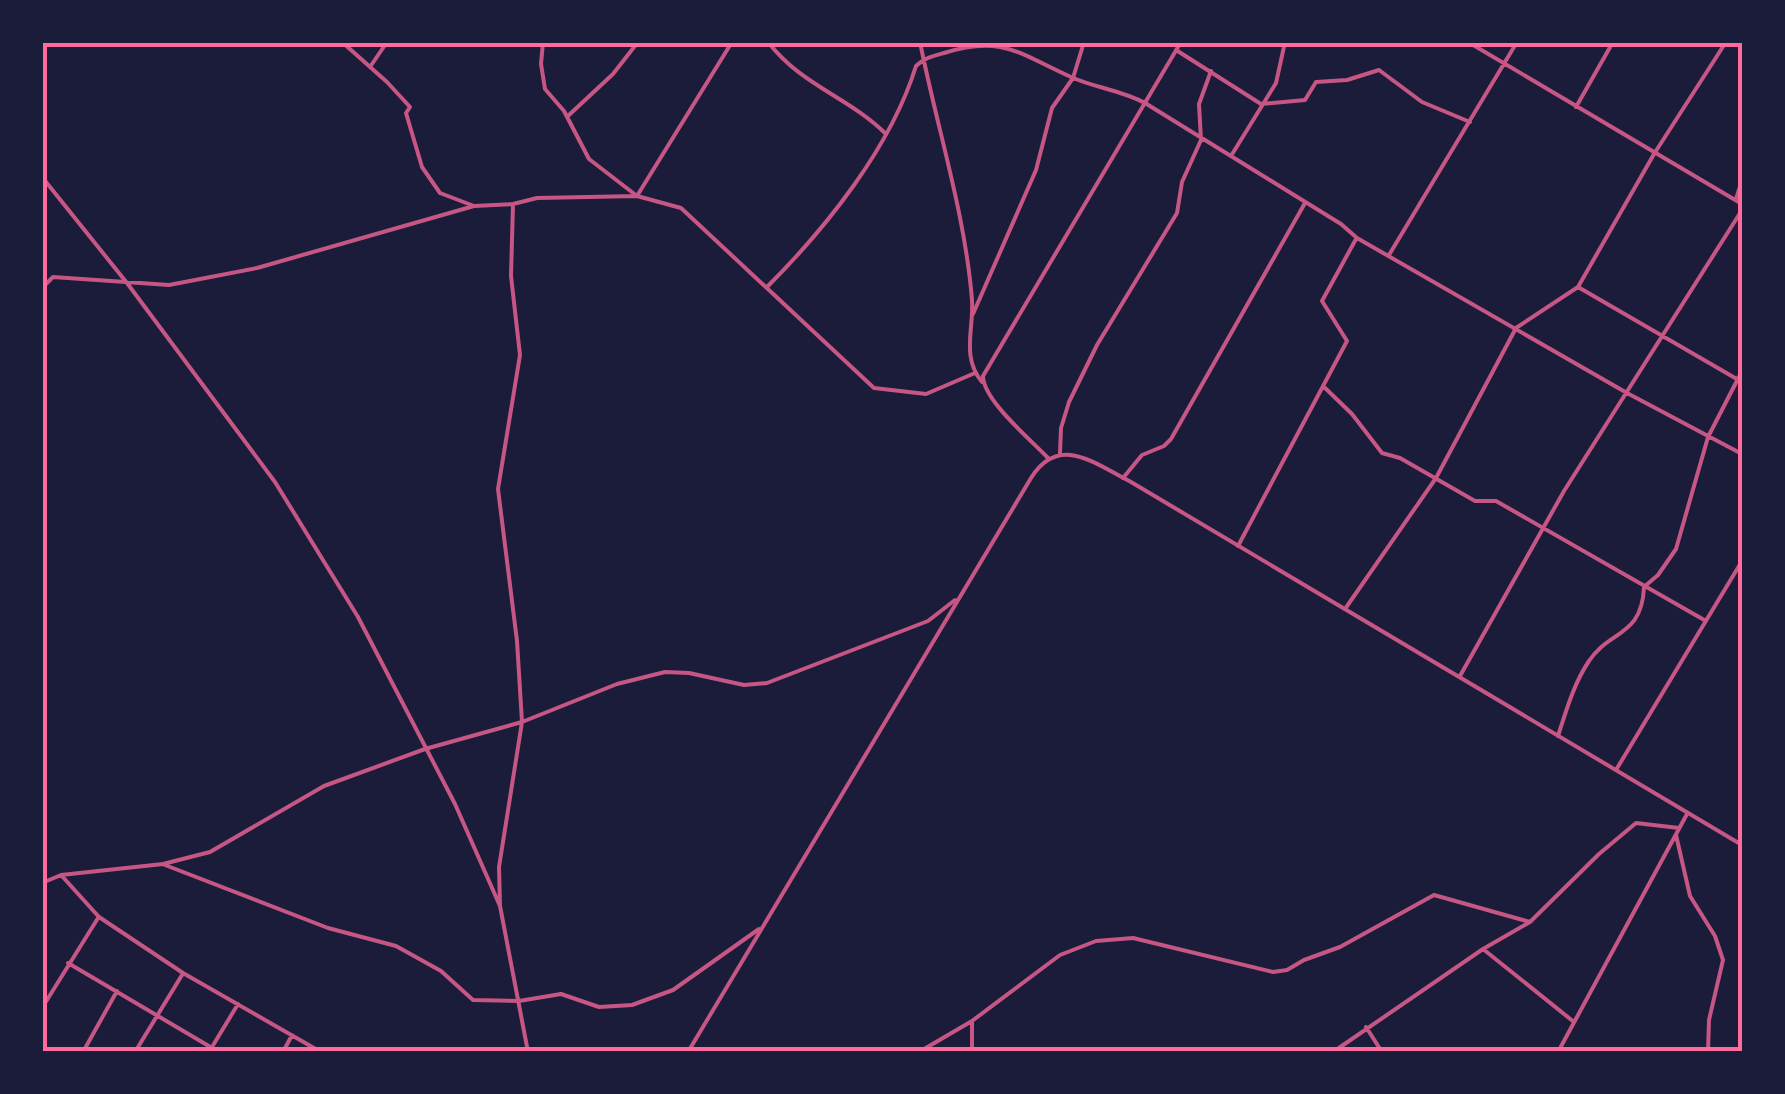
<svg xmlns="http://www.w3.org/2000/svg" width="1785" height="1094" viewBox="0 0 1785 1094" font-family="'Public Sans',sans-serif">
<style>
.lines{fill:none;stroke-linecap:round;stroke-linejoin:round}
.minor{stroke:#c65784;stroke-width:4}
.tertiary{stroke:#c65784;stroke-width:4}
.neatline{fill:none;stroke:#ff6b9d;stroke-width:4}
</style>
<rect width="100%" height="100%" fill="#1b1b3a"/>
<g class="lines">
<path class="minor" d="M342 42 387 82 410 107 406 113 422 167 440 193 474 206 513 204 537 198 637 196 732 42
M543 42 541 64 545 89 564 111 589 159 637 196 681 208 874 388 926 394 975 373
M768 42C802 86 847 96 886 134
M920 42C937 128 965 213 972 300 974 329 961 357 982 382
M1468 42 1742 204
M1176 50 1261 104 1305 100 1316 82 1347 80 1379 70 1422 102 1470 122
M370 67 387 42
M1576 107 1613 42
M569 115 613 74 638 42
M1231 156 1276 83 1285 42
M42 177 127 283 275 482 358 617 455 804 500 906
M1736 199 1742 180
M513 204 511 276 520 355 498 489 517 641 522 722 499 867 500 906 528 1052
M1389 255 1517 42
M767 287C826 228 891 147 916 66 924 58 933 56 944 53 1003 34 1021 55 1071 77 1095 88 1121 90 1145 103L1341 224 1357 238 1627 393 1742 454
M1578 287 1742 382
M42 288 53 277 169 285 257 268 474 206
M973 314 1036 170 1052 108 1073 78 1084 42
M1323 386 1352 414 1382 453 1400 458 1475 501H1496L1706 621
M1060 453 1061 428 1069 402 1097 345 1177 213 1182 182 1201 140 1199 104 1211 71
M1048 458C1030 439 983 400 983 376L1181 42
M1123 478 1142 455 1164 446 1171 439 1305 203
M1238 546 1347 341 1322 301 1356 239
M1345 609 1436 478 1516 328 1578 287 1654 154 1726 42
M1460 676 1564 491 1742 210
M1558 736C1566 711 1574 683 1589 661 1609 630 1642 637 1644 587L1658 575 1676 549 1708 437 1742 371
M1616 770 1742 561
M1676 835 1690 896 1715 936 1723 960 1709 1020 1708 1052
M165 865 328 928 396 946 441 971 473 1000 519 1001 561 994 599 1007 632 1005 673 990 759 929
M61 875 99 917 183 973 321 1052
M42 883 61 875 163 864 210 852 324 786 425 749 522 722 617 684 665 672 689 673 744 685 767 683 928 621 955 600
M1483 949 1574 1022
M68 963 219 1052
M42 1008 98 918
M1366 1027 1382 1052
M83 1052 117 991
M135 1052 182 975
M209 1052 238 1004
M283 1052 292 1035
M919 1052 972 1021 1060 955 1096 941 1133 938 1273 972 1287 970 1304 960 1340 947 1434 895 1530 922
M972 1052V1021
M1333 1052 1483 949 1530 922 1599 854 1636 823 1679 828
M1558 1052 1687 814"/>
<path class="tertiary" d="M688 1052 1031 478C1059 433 1095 464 1131 482L1742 845"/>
</g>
<rect width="1785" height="1094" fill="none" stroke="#1b1b3a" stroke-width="90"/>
<rect x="45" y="45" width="1695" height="1004" class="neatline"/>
</svg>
